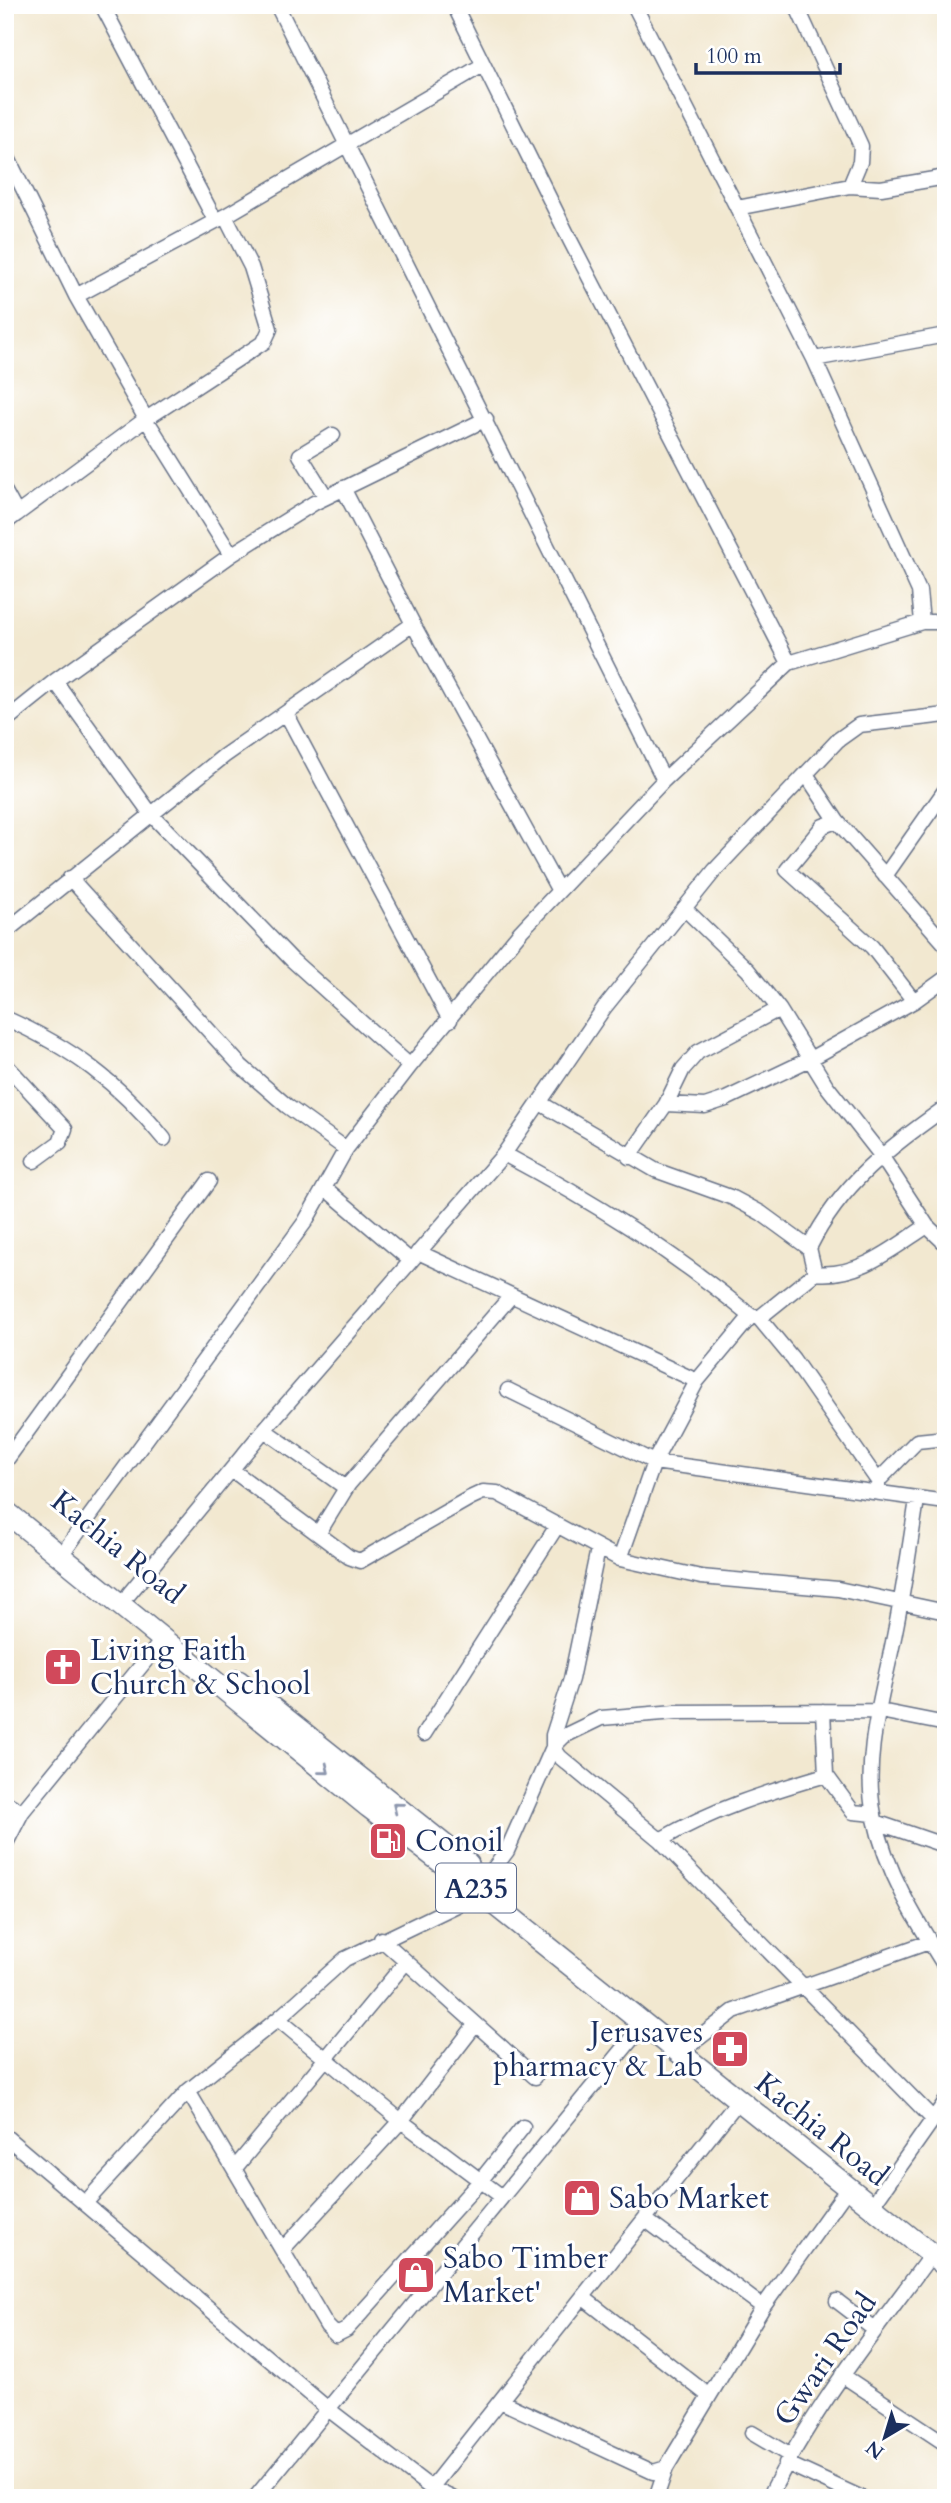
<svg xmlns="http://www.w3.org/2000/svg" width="951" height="2503" viewBox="0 0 951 2503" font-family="Cardo,serif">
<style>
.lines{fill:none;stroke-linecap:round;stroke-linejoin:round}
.minor-casing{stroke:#667086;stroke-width:17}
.highway-casing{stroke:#667086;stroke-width:24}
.minor{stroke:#fff;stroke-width:14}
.highway{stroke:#fff;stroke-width:21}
.oneway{stroke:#8d97ae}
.labels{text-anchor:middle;stroke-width:6;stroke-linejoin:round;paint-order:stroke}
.shield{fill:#fff;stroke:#5f6d8e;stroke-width:2}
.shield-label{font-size:28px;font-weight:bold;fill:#1b2f5e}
.street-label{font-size:30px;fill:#1b2f5e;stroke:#fff}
.poi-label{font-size:30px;fill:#1b2f5e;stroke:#fff;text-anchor:start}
</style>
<rect width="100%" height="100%" fill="#fff"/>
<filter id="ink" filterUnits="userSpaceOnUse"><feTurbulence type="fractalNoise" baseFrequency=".0143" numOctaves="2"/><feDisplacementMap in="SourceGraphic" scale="14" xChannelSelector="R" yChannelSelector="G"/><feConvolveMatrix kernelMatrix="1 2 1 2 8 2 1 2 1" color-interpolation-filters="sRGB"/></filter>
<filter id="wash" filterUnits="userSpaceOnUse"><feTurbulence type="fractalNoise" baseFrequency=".00686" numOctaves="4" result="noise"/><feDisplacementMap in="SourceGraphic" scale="28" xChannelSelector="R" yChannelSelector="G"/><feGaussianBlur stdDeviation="1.57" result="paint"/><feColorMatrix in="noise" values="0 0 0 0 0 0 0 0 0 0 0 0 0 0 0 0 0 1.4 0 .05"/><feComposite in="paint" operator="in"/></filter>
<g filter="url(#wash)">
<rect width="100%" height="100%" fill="#f2e8d0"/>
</g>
<g filter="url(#ink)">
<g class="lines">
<defs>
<path id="minor" d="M102 5 215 220
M277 5 664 780
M454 5 570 240 789 663
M634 5 814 359 919 591 922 622
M796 5 861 146 860 162 850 186
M5 152 76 296 146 419 231 555
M737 208 850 186 881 188 946 177
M76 296 225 216 483 65
M814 359 946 335
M343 488 413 624 559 891
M5 492 17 514 146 419 264 342 270 329 251 267 225 216
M326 497 300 455 333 435
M5 523 17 514
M55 681 151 814 292 960 410 1066
M286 713 450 1020
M5 721 55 681 231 555 314 503 486 419
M806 774 837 821 946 945
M837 821 823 826 787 870 872 947 914 1001
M885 876 946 789
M70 878 241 1066 287 1106 346 1149
M684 908 748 970 779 1009 826 1085 880 1154 927 1226 946 1244
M5 932 224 756 413 624
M5 1018C72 1048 118 1082 164 1139
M5 1064 65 1129 60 1142 34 1161
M540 1103 655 1170 733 1198 761 1213 809 1248
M666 1104 705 1106 726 1099 810 1059 914 1001 946 978
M504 1154C594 1202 672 1251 751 1316L759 1318 815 1273C859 1278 893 1248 927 1226
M629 1157 666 1104 683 1069 698 1052 779 1009
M326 1189 411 1261
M418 1252 697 1381
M815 1273 809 1248C841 1183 889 1148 946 1107
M759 1318 793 1359 878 1481V1492
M508 1390 654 1462 946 1502
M264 1430 342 1485H348L511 1296
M5 1462 209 1181
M232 1470 349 1557 360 1561 470 1498 483 1492 497 1493 620 1559 701 1577 838 1589 946 1612
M878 1481 917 1441 946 1438
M917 1500C910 1544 904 1588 895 1632 884 1691 862 1755 874 1815 886 1872 916 1920 946 1968
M318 1534 348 1485
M68 1546 305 1222 346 1149 410 1066 521 931 664 780 789 663 922 622H946
M620 1559 654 1462 697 1381 751 1316
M129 1594 264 1430 504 1154 604 1008 715 870 838 740 859 725 946 715
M424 1734 557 1526
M826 1775 853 1812 874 1814
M5 1802 22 1812
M876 1822 946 1846
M660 1840C713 1809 768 1792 826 1775L823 1711
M5 1845 22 1812 164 1638
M486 1879 507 1851 553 1747V1735L571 1679 598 1549
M381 1939 535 2077
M278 2019 401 2121 501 2196
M690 2045 734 2011 929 1942
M188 2091 327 2326 336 2335 346 2330 481 2180 523 2127
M932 2118 660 1840 560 1757 553 1747 564 1736 601 1718 676 1712 880 1711 946 1724
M5 2136 328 2409 431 2488 452 2498
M235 2168 406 1962
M879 2196 946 2101
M86 2202 188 2091 278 2019 345 1959 482 1893
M646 2220 763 2307
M282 2250 401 2121 476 2024
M585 2299 708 2395
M837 2301 875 2330
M842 2375 946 2444
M500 2401 653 2472 666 2468 763 2307 848 2188
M752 2433 791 2456
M786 2463 862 2498
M431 2488 739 2100
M255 2498 644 2024
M656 2498 666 2468
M769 2498C811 2410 874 2333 931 2255"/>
<path id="highway" d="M5 1511 369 1807 453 1871 946 2266
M238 1681 468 1864"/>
</defs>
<use href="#minor" class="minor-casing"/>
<use href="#highway" class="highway-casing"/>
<use href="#minor" class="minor"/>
<use href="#highway" class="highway"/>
</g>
<defs><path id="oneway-chevron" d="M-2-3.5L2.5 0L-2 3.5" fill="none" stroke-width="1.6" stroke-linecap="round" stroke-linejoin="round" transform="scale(1.75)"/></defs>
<g class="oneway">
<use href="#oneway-chevron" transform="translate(325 1770) rotate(39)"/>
<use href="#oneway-chevron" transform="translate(397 1807) rotate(-141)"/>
</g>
</g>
<defs>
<symbol id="church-square" viewBox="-11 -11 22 22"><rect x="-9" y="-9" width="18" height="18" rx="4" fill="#d1495b" stroke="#fff"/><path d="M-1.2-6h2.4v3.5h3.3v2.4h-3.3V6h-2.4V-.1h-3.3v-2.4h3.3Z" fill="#fff"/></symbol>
<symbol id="fuel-square" viewBox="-11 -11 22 22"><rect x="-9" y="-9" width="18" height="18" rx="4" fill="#d1495b" stroke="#fff"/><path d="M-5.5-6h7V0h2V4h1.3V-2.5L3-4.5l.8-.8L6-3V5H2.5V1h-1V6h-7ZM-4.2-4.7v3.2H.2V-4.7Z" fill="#fff"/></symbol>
<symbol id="pharmacy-square" viewBox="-11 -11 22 22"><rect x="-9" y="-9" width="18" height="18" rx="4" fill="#d1495b" stroke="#fff"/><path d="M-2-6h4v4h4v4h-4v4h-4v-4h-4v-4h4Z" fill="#fff"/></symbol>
<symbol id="shop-square" viewBox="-11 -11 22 22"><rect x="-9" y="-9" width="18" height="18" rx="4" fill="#d1495b" stroke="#fff"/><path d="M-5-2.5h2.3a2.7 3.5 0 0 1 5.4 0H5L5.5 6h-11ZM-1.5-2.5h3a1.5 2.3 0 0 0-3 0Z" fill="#fff"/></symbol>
</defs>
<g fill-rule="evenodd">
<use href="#church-square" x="41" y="1645" width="44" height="44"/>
<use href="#fuel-square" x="366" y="1819" width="44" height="44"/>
<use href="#pharmacy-square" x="708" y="2027" width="44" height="44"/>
<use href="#shop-square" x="560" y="2176" width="44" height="44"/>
<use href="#shop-square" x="394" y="2253" width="44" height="44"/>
</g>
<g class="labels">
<rect class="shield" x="436" y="1863.5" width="80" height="49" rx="5"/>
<g class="shield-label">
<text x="476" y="1898">A235</text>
</g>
<g class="street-label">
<text transform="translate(118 1547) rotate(39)" y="10">Kachia Road</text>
<text transform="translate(822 2129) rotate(39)" y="10">Kachia Road</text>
<text transform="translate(825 2359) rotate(-55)" y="10">Gwari Road</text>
</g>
<g class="poi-label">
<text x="90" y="1660">Living Faith<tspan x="90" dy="34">Church &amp; School</tspan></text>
<text x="415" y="1851">Conoil</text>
<text x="703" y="2042" text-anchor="end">Jerusaves<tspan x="703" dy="34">pharmacy &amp; Lab</tspan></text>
<text x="609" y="2208">Sabo Market</text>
<text x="443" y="2268">Sabo Timber<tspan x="443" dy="34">Market'</tspan></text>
</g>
</g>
<rect width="951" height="2503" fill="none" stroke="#fff" stroke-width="28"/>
<g transform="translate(885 2437) rotate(218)" stroke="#ffffff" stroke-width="5" paint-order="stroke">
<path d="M0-5L12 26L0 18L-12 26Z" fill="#1b2f5e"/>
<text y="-10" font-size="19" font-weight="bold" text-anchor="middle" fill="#1b2f5e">N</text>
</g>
<path d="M696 63v10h144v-10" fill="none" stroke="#1b2f5e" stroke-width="3.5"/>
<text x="706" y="63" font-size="21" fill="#1b2f5e" stroke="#ffffff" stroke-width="5" paint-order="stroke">100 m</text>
</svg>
